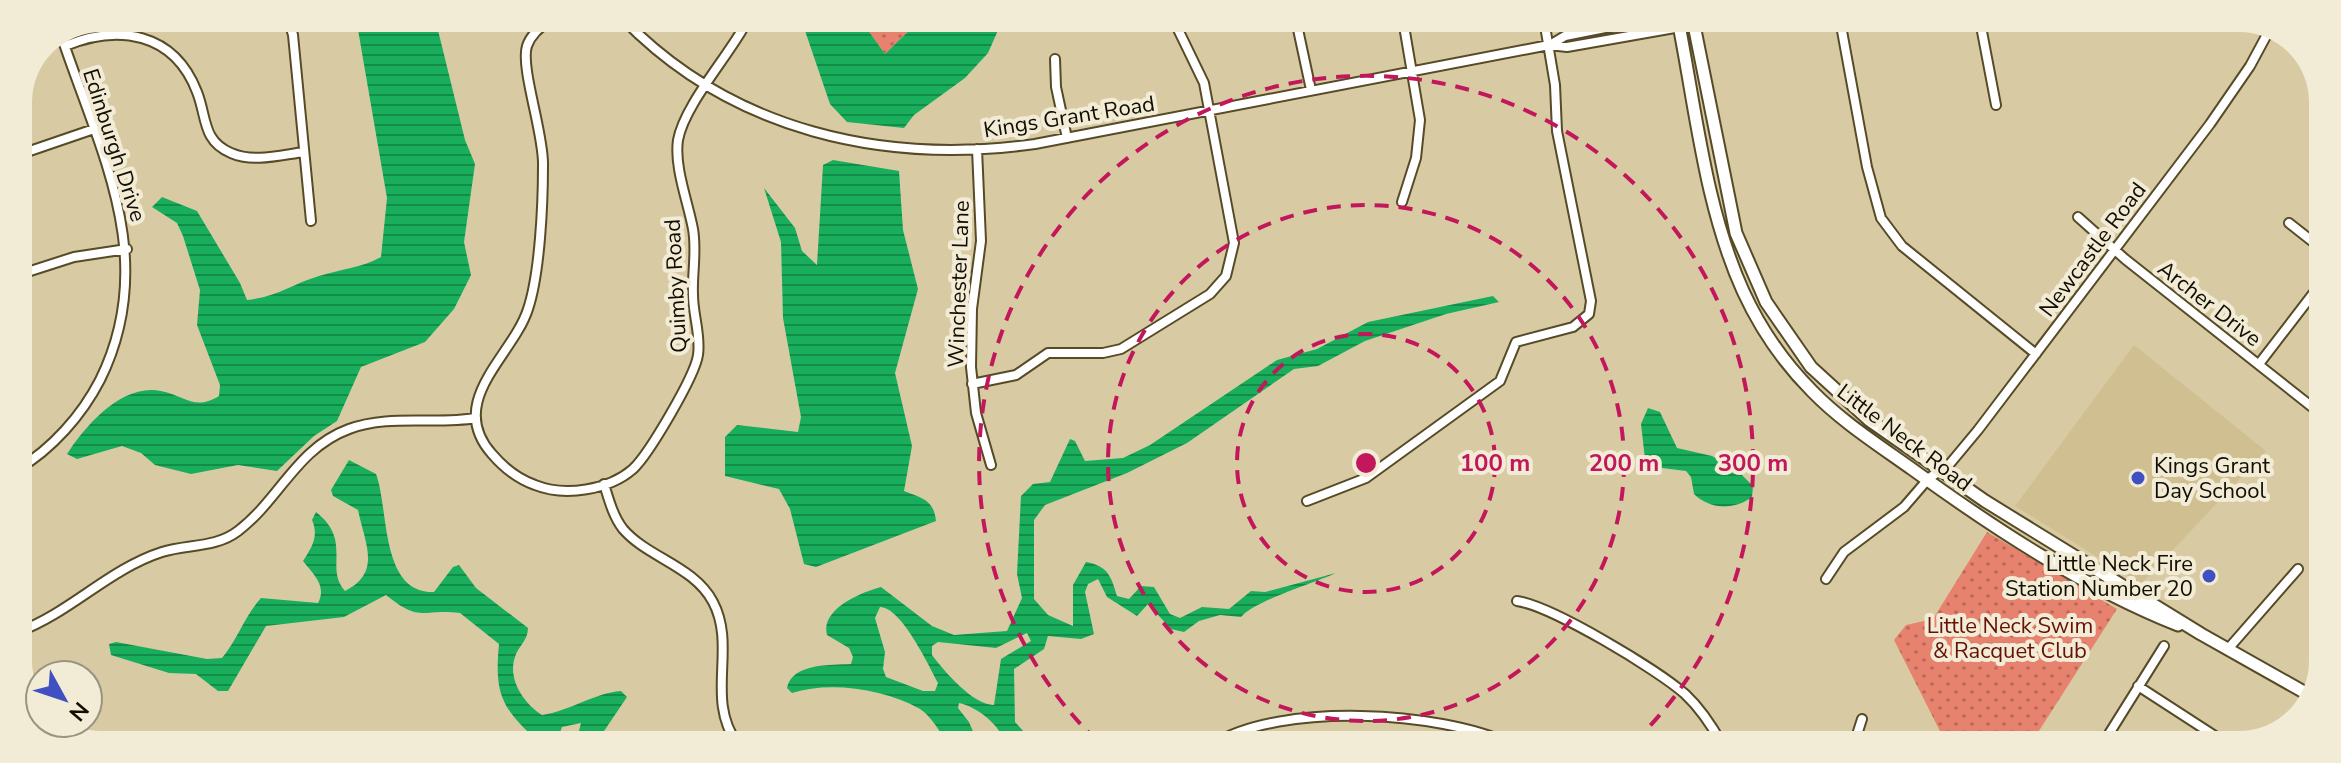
<svg xmlns="http://www.w3.org/2000/svg" width="2341" height="763" viewBox="0 0 2341 763" font-family="'Nunito Sans',sans-serif">
<style>
.built{fill:#d0c091}
.park{fill:url(#park-dots)}
.water{fill:url(#water-rules);fill-rule:evenodd}
.lines{fill:none;stroke-linecap:round;stroke-linejoin:round}
.street-casing{stroke:#564a27;stroke-width:12}
.secondary-casing{stroke:#564a27;stroke-width:15}
.street{stroke:#fff;stroke-width:8}
.secondary{stroke:#fff;stroke-width:11}
.ring{fill:none;stroke:#c2185b;stroke-width:4;stroke-dasharray:14 10}
.poi-dot{fill:#4050c3;stroke:#f2ecd7;stroke-width:3}
.labels{text-anchor:middle;stroke-width:8;stroke-linejoin:round;paint-order:stroke}
.street-label{font-size:22px;fill:#130e02;stroke:#f2ecd7}
.poi-label{font-size:22px;fill:#130e02;stroke:#f2ecd7;text-anchor:start}
.park-label{font-size:22px;fill:#651104;stroke:#f2ecd7}
.centre{fill:#c2185b;stroke:#f2ecd7;stroke-width:4}
.ring-label{font-size:24px;text-anchor:middle;font-weight:bold;fill:#c2185b;stroke:#f2ecd7;stroke-width:8;stroke-linejoin:round;paint-order:stroke}
</style>
<defs>
<pattern id="park-dots" width="8" height="8" patternUnits="userSpaceOnUse" patternTransform="scale(2)"><rect width="8" height="8" fill="#e7826f"/><path d="M2 2h.1M6 6h.1" fill="none" stroke="#ba6959" stroke-width="1.8" stroke-linecap="round"/></pattern>
<pattern id="water-rules" width="6" height="5" patternUnits="userSpaceOnUse" patternTransform="scale(2)"><rect width="6" height="5" fill="#18ae5b"/><path d="M0 2.5h6" fill="none" stroke="#148c49"/></pattern>
</defs>
<rect width="100%" height="100%" fill="#d8cba3"/>
<path class="built" d="M2134 345 2266 451 2141 584 2015 506Z"/>
<path class="park" d="M860 19H921L885 54Z
M1987 532 2117 609 2030 745H1947L1894 640 1906 625 1933 619Z"/>
<path class="water" d="M356 18H435L465 140 475 164 464 242 471 275 454 309 425 342 361 367 337 421 314 436 277 471 238 465 191 474 155 465 141 453 122 446 77 459 67 454C86 425 122 383 161 391 186 396 194 411 219 396L220 385 197 325 200 290 183 236 177 223 152 207 162 197 197 211 240 283 247 300C277 297 292 284 319 276 341 269 361 268 381 257L387 198Z
M801 19H860L885 54 921 19H1003L988 53 965 78 914 115 904 128 847 122 830 104Z
M833 160 899 171 903 230 918 289 895 373 912 446 904 491C922 498 934 500 936 521L816 567 804 564 790 509 779 489 725 476V437L737 425 798 432 801 417 783 318 781 242 764 188 795 228 802 251 817 265 823 165Z
M1493 296 1499 302 1446 314 1365 341 1318 366 1294 369 1187 443 1127 473 1045 505 1034 520V599L1048 615 1073 626V585L1086 562C1108 566 1111 576 1117 596L1129 599 1141 586 1154 587 1170 614 1180 618 1202 607 1229 609 1251 591 1265 592 1336 573C1312 584 1254 601 1241 617L1220 615 1199 621 1184 632 1171 629 1148 604 1137 616 1107 597 1098 579 1088 584 1085 592 1094 634 1081 639 1048 636 1044 649 1014 669 1015 722 1033 742 1106 736 1110 743H1004C1002 726 976 706 959 703L958 708 969 722 978 743H947C940 732 931 716 920 709 884 689 830 681 792 693L787 688C792 663 831 665 851 664L853 657 849 648 827 635C820 609 862 592 881 587L932 626 954 635 1007 631 1022 598 1017 574 1021 496 1033 484 1050 482 1070 439 1075 441 1085 461 1123 458 1150 445 1277 360 1317 349 1368 322ZM880 607C901 607 928 664 938 683L935 691H923L886 677 883 669 885 652 875 618ZM1027 633 1031 641 1001 659 994 705C973 705 944 671 932 655V646L938 642 996 648Z
M1648 408 1660 412 1677 448 1712 456 1739 472 1753 486 1752 497C1735 510 1710 510 1694 494L1691 477 1686 471 1654 467 1645 459 1641 424Z
M349 460 376 474C389 508 380 594 434 592L453 567 459 565 476 588 528 628C528 641 518 646 515 657 507 680 525 704 542 715 570 711 594 693 621 691L627 697 596 743H576L581 723 562 727 558 738 560 743H540C502 709 494 695 499 644L460 613C421 608 422 624 386 595L344 617 266 626 228 691H218L196 674 169 673 111 655 109 644 116 642 207 659 222 658C238 639 244 617 261 598L318 603C327 586 314 575 303 561 312 547 319 536 312 520L316 512C353 541 324 568 345 591 382 572 365 544 358 510L333 496 331 490Z"/>
<g class="lines">
<defs>
<path id="street" d="M288 18 293 35 311 221
M551 19C541 27 531 34 527 46 520 67 544 134 543 165 543 204 540 273 528 309 513 356 445 401 492 454 504 468 518 479 535 485 565 497 609 490 633 469 649 454 695 376 698 355 701 335 693 315 693 295 692 273 697 252 693 229 688 202 674 167 678 140 684 107 724 61 742 30
M623 19C732 131 883 165 1035 144L1549 45 1567 47 1720 20
M1296 20 1311 90
M1840 20 1867 167 1881 218 1902 246 2036 354
M1980 21 1996 105
M1550 45 1565 36 1645 20
M65 46C118 24 174 32 197 92 207 117 202 141 231 153 253 163 281 155 304 152
M1055 59 1056 87 1067 138
M977 149 981 241 972 309 971 367 976 413 991 465
M18 155 94 129
M1402 202 1416 158 1420 120 1403 20
M2078 217 2125 259 2321 414
M2289 223 2322 249
M18 275 74 257 127 249
M2259 364 2322 282
M972 384 1016 375 1048 353H1103L1121 349 1210 294 1226 276 1234 243 1204 83 1173 19
M18 469C52 449 82 415 100 380 160 259 100 152 61 35
M604 484C609 500 613 516 623 529 648 558 694 566 713 602 737 647 705 699 737 743
M1307 501 1366 478 1500 381 1516 342 1573 327 1589 314 1591 301 1557 131 1555 85 1544 20
M1826 579 1844 552 1904 507 1929 478 1948 466 1978 430 2210 124 2250 66 2271 27
M1517 601C1552 606 1658 670 1685 694 1700 708 1712 726 1722 744
M18 632C70 613 109 569 162 552 187 544 216 548 238 531 279 500 297 448 349 429 389 414 434 425 476 418
M2228 649 2298 569
M2138 686 2229 745
M1214 744C1281 702 1440 711 1510 744
M1854 744 1862 719
M2102 745 2164 646"/>
<path id="secondary" d="M1678 20C1696 110 1705 207 1743 291 1760 328 1783 362 1812 391 1841 421 1877 444 1912 469 1995 529 2083 587 2178 625
M1693 20 1736 233 1766 302 1811 367 1869 420 1985 501 2201 634 2311 696"/>
</defs>
<use href="#street" class="street-casing"/>
<use href="#secondary" class="secondary-casing"/>
<use href="#street" class="street"/>
<use href="#secondary" class="secondary"/>
</g>
<g class="ring">
<circle cx="1366" cy="463" r="129"/>
<circle cx="1366" cy="463" r="258"/>
<path d="M1097 741A387 387 0 1 1 1632 744"/>
</g>
<g class="poi-dot">
<circle cx="2138" cy="478" r="8"/>
<circle cx="2209" cy="576" r="8"/>
</g>
<g class="labels">
<g class="street-label">
<text transform="translate(1069 116) rotate(-9)" y="8">Kings Grant Road</text>
<text transform="translate(115 145) rotate(72)" y="8">Edinburgh Drive</text>
<text transform="translate(2092 249) rotate(-53)" y="8">Newcastle Road</text>
<text transform="translate(958 284) rotate(-88)" y="8">Winchester Lane</text>
<text transform="translate(675 286) rotate(-93)" y="8">Quimby Road</text>
<text transform="translate(2210 303) rotate(38)" y="8">Archer Drive</text>
<text transform="translate(1905 437) rotate(37)" y="8">Little Neck Road</text>
</g>
<g class="poi-label">
<text x="2154" y="473">Kings Grant<tspan x="2154" dy="25">Day School</tspan></text>
<text x="2193" y="571" text-anchor="end">Little Neck Fire<tspan x="2193" dy="25">Station Number 20</tspan></text>
</g>
<g class="park-label">
<text x="2010" y="633">Little Neck Swim<tspan x="2010" dy="25">&amp; Racquet Club</tspan></text>
</g>
</g>
<path d="M0 0H2341V763H0ZM102 32H2239A70 70 0 0 1 2309 102V661A70 70 0 0 1 2239 731H102A70 70 0 0 1 32 661V102A70 70 0 0 1 102 32Z" fill="#f2ecd7" fill-rule="evenodd"/>
<circle cx="1366" cy="463" r="12" class="centre"/>
<g class="ring-label">
<text x="1495" y="471">100 m</text>
<text x="1624" y="471">200 m</text>
<text x="1753" y="471">300 m</text>
</g>
<g transform="translate(64 699) rotate(130)"><circle r="38" fill="#f2ecd7" stroke="#999382" stroke-width="2"/>
<path d="M0-6L14 30L0 20L-14 30Z" fill="#4050c3"/>
<text y="-12" font-size="22" font-weight="bold" text-anchor="middle" fill="#130e02">N</text>
</g>
</svg>
